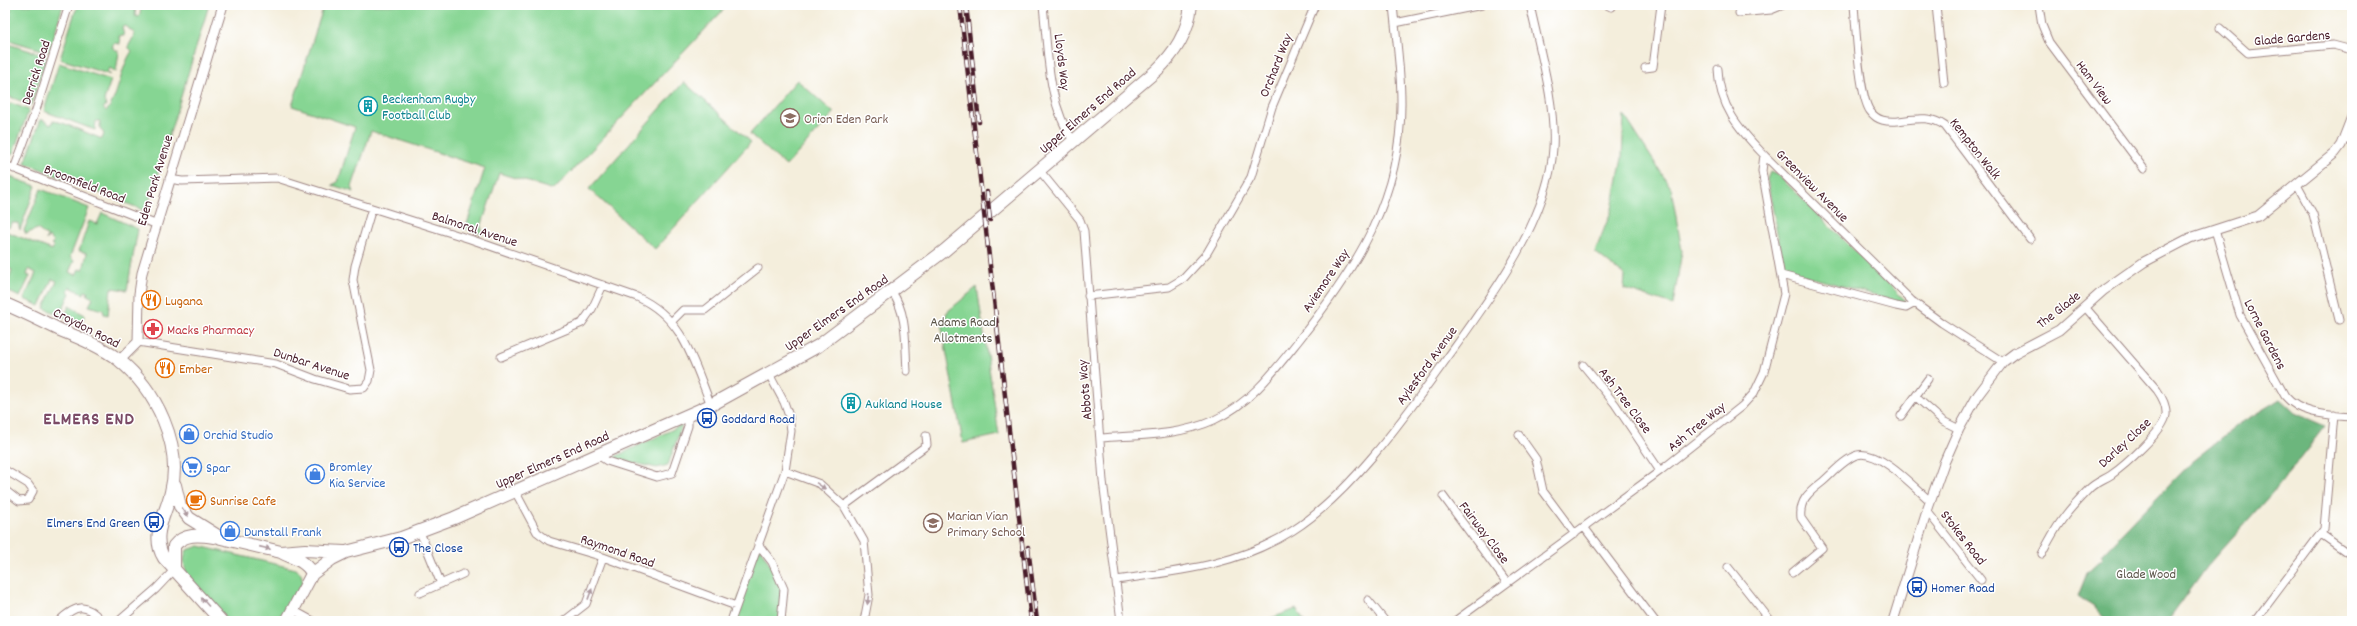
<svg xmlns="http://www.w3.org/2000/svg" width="2357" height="626" viewBox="0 0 2357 626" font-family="Dekko,sans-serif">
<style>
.green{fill:#86d593;stroke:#687a5f}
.forest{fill:#6cb67d;stroke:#5b6a54}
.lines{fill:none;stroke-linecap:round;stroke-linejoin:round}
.minor-casing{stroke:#9f8684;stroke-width:9}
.tertiary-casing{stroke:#9f8684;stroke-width:11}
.primary-casing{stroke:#9f8684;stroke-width:14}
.minor{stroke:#fff;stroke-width:7}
.tertiary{stroke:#fff;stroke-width:9}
.primary{stroke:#fff;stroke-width:12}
.rail-casing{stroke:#4a1f2b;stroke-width:4.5}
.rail{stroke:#fff;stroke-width:3;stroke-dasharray:9;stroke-linecap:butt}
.oneway{fill:#ae9aa0}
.labels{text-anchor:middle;stroke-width:3;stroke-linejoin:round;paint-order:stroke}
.street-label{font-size:14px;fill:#4a1f2b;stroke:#fff}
.culture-label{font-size:14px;fill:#0d838f;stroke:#fff;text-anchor:start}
.education-label{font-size:14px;fill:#785e54;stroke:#fff;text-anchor:start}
.food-label{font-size:14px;fill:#c56008;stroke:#fff;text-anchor:start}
.park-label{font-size:14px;fill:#5c564a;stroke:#fff}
.health-label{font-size:14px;fill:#be3a42;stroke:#fff;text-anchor:start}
.transit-label{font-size:14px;fill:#164399;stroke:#fff;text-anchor:start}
.shop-label{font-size:14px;fill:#366cbe;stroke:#fff;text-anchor:start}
.district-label{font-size:18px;font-weight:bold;letter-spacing:1px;fill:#7b4b66;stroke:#fff}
</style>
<rect width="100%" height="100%" fill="#fff"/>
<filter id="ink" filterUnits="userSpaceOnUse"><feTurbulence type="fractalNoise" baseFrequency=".025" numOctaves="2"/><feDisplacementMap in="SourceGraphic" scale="8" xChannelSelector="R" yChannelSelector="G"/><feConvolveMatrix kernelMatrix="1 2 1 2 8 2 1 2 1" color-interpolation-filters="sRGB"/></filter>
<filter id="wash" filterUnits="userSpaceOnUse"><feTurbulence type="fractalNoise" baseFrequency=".012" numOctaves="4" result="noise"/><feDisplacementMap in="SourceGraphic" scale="16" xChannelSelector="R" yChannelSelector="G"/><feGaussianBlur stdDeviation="0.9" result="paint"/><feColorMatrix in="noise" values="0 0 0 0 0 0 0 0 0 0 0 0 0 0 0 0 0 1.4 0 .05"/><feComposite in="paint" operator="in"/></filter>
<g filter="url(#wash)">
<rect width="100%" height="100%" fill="#f4eedc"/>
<path class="green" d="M8 5H63L49 52 5 39V30L11 16 5 13 12 10Z
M79 5H136L135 16 139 17 142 5H209L148 205 143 210 25 163 41 119 51 125 53 121 63 123 102 139 104 134 100 128V121H96L95 130 44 111 59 63 111 80 104 100 106 106 103 108 106 111C118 100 120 68 132 51L128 47 135 34 126 26 122 27 124 36H119L120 44 114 43 112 47 119 52 116 72 110 68 107 71 111 75 60 59 75 12Z
M324 5H728L554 190 499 173 481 227 483 234 461 227 467 224 485 168 371 131 352 187 354 192 332 185 338 182 355 127 292 106Z
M5 43 47 56 31 105 5 95Z
M797 80 834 113 786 166 750 134Z
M684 82 751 142 655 249 589 189Z
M11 103 29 110 13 153 7 156H5V110Z
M1624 115 1671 188 1682 251 1673 305 1624 289 1625 276 1595 252 1612 209 1622 158Z
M1770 172 1778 175 1905 300V303L1787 271 1783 264 1767 179Z
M5 175 36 186 20 230 18 223H11L9 228 5 224Z
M41 189 89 208 70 257 74 261 69 272 76 275 79 269 83 270 87 253 79 251 89 221 97 224 102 213 138 229 127 290 111 288 108 315 104 314 103 310 89 306 93 298 87 295 88 292 85 291 84 294 70 287 68 291 70 293 60 315 44 308 57 281 52 279 40 306 24 299 36 273 29 269 27 275 30 276 20 297 5 290 12 270 8 268 5 276V231L52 250 54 246 51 245 54 242 49 237 46 240 47 236 37 229 26 234 24 230Z
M977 287 999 435 963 443 942 328 947 312Z
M69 306 85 315 80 324 64 317Z
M682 425 668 465 657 468 612 458Z
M758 544 784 589 781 621H731Z
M199 546 296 569 301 573 303 583 282 621H227C212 604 173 574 187 550Z
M1296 609 1304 621H1263Z"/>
<path class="forest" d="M2280 399 2295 413 2325 426 2272 493 2206 567 2167 621H2107L2095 608 2078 596 2087 573 2103 558 2101 555 2190 463 2239 424Z"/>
</g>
<g filter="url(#ink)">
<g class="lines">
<defs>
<path id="minor" d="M1043 5C1048 50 1047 104 1074 142
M1607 5 1611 7
M1854 5C1856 28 1859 96 1870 111 1877 121 1887 122 1898 121 1915 119 1930 115 1945 126L2030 239
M1936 5 1944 83
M2039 5 2042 25 2049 42 2144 169
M1739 13 1771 10 1783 5
M1395 23 1482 5
M2220 28 2248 53 2333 45 2352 50
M1645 68 1653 67 1661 5
M1718 69C1719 106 1739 129 1764 155L1912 301 1942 323 2003 362
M2344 139 2352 140
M5 165 155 224
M14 169 36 110 69 5
M1040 171 1080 220 1084 231 1103 481 1121 621
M169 179 182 181 277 178 470 239 637 297C684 318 693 361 711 405
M2297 185 2313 214 2339 320
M2215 230 2240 315 2285 396C2301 415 2329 415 2352 417
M1781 275 1896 306 1906 308 1915 303
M892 292C908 314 905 345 907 371
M1088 296 1169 287 1184 278 1207 253 1251 177 1272 107 1315 5
M672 321 683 310H705L758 268
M138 342 276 364 315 379 349 389 364 388 369 381 371 370 353 280 355 266 372 208
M501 357 582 323 592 309 603 285
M1583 365 1615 404 1660 471
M1916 397 1943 421 1959 429
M1901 416 1928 379
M1519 435 1536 459 1543 491 1575 534
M1101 438C1139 435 1179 436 1214 420 1250 404 1275 370 1299 340 1357 267 1402 197 1401 101 1401 69 1396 37 1393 5
M598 455 607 461 657 477 672 473 688 426V416
M5 470 28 484 33 491 28 500 19 501 5 490
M785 471 820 484 844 506 864 541 869 595 864 621
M515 491 537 532 549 541 603 557 736 606
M1443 496 1507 583
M844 506 927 445 926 436
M1927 511 1981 580
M1584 527 1655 621
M420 532 441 584
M2321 534 2352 556
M758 544 772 562 784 589 781 621
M2042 554C2056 526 2066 512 2088 490 2094 483 2103 480 2111 475 2124 466 2164 431 2166 415 2167 405 2162 397 2157 390L2085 307
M1728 567 1771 621
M1792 573 1822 548 1801 518C1799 501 1808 493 1821 483 1831 475 1844 459 1857 455 1879 449 1914 487 1930 501
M1116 580C1179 571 1236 566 1292 531 1348 496 1402 421 1440 368 1483 308 1549 223 1553 148 1556 104 1539 48 1530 5
M420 593 463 574
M1368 600 1385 621
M293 610 313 621
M59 621C76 604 86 603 102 621
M119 621 156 589 175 569
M564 621 586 604 603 557
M731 621 785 471 791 431 789 416 784 402 769 374
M1455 621 1660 471 1742 406 1754 393 1764 372 1784 294 1762 171 1764 155
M2255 621 2324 529 2334 415"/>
<path id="tertiary" d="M120 360 138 342 139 294 142 273 223 5
M1893 621 1927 511 1944 463 1959 429 1978 395 2003 362 2015 353 2059 330 2104 290 2144 262 2190 238 2258 216 2335 153 2341 145 2352 117"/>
<path id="primary" d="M5 304C24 312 42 321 60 330 80 338 102 347 119 360 156 390 183 445 171 492 166 515 150 535 164 558L221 621
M175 485 180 506 189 518 221 538 281 552 305 550 344 552
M281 552C291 558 308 561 312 574
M174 567V546C184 533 199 535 214 537
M287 621 312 574 332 559 346 552 401 538 454 518 711 405 818 346 944 251 1156 71C1175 53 1188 33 1191 5"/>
</defs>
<use href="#minor" class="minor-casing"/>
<use href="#tertiary" class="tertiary-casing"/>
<use href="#primary" class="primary-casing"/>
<use href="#minor" class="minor"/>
<use href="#tertiary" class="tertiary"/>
<use href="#primary" class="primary"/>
<defs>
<path id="rail" d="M960 5 1031 621
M966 5 979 122
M987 192 990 220
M1028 547 1037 621"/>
</defs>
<use href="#rail" class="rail-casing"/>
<use href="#rail" class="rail"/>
</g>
<defs><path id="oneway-solid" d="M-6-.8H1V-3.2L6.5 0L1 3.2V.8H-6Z"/></defs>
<g class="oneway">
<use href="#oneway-solid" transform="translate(821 486) rotate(34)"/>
<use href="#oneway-solid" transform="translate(185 512) rotate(55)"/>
<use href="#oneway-solid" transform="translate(265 548) rotate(13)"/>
<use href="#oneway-solid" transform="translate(590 594) rotate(-70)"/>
<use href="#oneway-solid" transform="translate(868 599) rotate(97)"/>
<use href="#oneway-solid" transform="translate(205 602) rotate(-132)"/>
</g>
</g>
<defs>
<symbol id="building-ring" viewBox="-11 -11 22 22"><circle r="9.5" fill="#fff" stroke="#0f9aa8" stroke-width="1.5"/><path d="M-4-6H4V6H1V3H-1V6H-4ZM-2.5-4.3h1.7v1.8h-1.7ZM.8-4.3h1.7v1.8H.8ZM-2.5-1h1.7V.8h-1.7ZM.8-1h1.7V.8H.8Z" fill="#0f9aa8"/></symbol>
<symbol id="school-ring" viewBox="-11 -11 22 22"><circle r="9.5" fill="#fff" stroke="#8d6e63" stroke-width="1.5"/><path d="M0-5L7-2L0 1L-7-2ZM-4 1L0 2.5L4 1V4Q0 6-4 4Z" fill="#8d6e63"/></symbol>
<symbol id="restaurant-ring" viewBox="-11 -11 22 22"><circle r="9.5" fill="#fff" stroke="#e8710a" stroke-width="1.5"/><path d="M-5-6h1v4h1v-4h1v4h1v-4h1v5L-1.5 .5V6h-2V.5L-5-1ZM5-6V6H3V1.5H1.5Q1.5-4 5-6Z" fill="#e8710a"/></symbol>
<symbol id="pharmacy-ring" viewBox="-11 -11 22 22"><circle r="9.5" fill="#fff" stroke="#e0444e" stroke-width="1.5"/><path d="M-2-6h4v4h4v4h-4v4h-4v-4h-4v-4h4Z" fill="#e0444e"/></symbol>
<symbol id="bus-ring" viewBox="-11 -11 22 22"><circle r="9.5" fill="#fff" stroke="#1a4fb4" stroke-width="1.5"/><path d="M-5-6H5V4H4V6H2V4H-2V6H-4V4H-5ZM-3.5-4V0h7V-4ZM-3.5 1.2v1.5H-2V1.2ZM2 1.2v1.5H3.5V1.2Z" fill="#1a4fb4"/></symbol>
<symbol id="shop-ring" viewBox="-11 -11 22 22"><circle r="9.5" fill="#fff" stroke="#3f7fe0" stroke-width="1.5"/><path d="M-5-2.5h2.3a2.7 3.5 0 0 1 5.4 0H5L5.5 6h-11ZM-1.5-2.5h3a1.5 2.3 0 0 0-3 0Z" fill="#3f7fe0"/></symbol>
<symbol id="supermarket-ring" viewBox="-11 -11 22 22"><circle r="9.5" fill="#fff" stroke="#3f7fe0" stroke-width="1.5"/><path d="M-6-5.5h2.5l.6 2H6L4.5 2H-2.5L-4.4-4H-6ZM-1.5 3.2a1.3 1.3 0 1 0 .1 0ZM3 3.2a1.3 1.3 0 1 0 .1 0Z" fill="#3f7fe0"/></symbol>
<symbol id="cafe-ring" viewBox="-11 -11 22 22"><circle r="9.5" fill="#fff" stroke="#e8710a" stroke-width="1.5"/><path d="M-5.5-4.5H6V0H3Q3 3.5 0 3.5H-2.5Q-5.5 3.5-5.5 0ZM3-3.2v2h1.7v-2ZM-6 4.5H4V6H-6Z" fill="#e8710a"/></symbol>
</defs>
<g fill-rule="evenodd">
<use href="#building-ring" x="357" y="95" width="22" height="22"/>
<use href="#school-ring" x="779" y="107" width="22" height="22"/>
<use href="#restaurant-ring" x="140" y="289" width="22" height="22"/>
<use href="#pharmacy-ring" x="142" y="318" width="22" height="22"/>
<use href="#restaurant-ring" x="154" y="357" width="22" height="22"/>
<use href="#building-ring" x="840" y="392" width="22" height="22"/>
<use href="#bus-ring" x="696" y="407" width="22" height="22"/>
<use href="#shop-ring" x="178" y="423" width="22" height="22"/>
<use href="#supermarket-ring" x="181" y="456" width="22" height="22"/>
<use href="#shop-ring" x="304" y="463" width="22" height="22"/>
<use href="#cafe-ring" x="185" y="489" width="22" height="22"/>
<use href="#bus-ring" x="143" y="511" width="22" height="22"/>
<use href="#school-ring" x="922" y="512" width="22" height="22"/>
<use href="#shop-ring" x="219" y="520" width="22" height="22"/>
<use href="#bus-ring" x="388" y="536" width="22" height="22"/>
<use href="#bus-ring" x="1906" y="576" width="22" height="22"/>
</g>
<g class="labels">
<g class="street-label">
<text transform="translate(2292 37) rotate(-5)" y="5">Glade Gardens</text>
<text transform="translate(1063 62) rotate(83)" y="5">Lloyds Way</text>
<text transform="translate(1275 65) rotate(-68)" y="5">Orchard Way</text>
<text transform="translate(35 72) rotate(-72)" y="5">Derrick Road</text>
<text transform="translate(2095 82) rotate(53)" y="5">Ham View</text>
<text transform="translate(1087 110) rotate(-41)" y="5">Upper Elmers End Road</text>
<text transform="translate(1976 148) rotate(52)" y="5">Kempton Walk</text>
<text transform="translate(154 180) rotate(-73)" y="5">Eden Park Avenue</text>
<text transform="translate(85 183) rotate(21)" y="5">Broomfield Road</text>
<text transform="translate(1813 185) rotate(45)" y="5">Greenview Avenue</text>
<text transform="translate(475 228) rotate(18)" y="5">Balmoral Avenue</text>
<text transform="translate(1325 280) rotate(-56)" y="5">Aviemore Way</text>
<text transform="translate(2058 309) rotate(-38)" y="5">The Glade</text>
<text transform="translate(836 312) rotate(-35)" y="5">Upper Elmers End Road</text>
<text transform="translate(87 327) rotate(27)" y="5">Croydon Road</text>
<text transform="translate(2266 334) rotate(63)" y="5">Lorne Gardens</text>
<text transform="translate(312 363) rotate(18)" y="5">Dunbar Avenue</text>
<text transform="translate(1426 365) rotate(-54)" y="5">Aylesford Avenue</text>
<text transform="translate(1084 390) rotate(-95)" y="5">Abbots Way</text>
<text transform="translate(1626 400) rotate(53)" y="5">Ash Tree Close</text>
<text transform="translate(1696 426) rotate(-39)" y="5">Ash Tree Way</text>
<text transform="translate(2124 442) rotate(-43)" y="5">Darley Close</text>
<text transform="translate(552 459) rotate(-24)" y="5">Upper Elmers End Road</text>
<text transform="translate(1485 532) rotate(53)" y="5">Fairway Close</text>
<text transform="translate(1964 537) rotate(52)" y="5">Stokes Road</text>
<text transform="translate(618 550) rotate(19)" y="5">Raymond Road</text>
</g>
<g class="culture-label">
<text x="382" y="103">Beckenham Rugby<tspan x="382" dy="16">Football Club</tspan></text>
<text x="865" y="408">Aukland House</text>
</g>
<g class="education-label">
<text x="804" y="123">Orion Eden Park</text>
<text x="947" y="520">Marian Vian<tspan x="947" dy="16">Primary School</tspan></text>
</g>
<g class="food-label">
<text x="165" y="305">Lugana</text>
<text x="179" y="373">Ember</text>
<text x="210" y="505">Sunrise Cafe</text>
</g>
<g class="park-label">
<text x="963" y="326">Adams Road<tspan x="963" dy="16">Allotments</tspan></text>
<text x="2146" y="578">Glade Wood</text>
</g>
<g class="health-label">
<text x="167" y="334">Macks Pharmacy</text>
</g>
<g class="transit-label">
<text x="721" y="423">Goddard Road</text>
<text x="140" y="527" text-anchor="end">Elmers End Green</text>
<text x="413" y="552">The Close</text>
<text x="1931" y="592">Homer Road</text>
</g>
<g class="shop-label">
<text x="203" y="439">Orchid Studio</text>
<text x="329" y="471">Bromley<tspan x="329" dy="16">Kia Service</tspan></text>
<text x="206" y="472">Spar</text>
<text x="244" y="536">Dunstall Frank</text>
</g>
<g class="district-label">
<text x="89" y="424">ELMERS END</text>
</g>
</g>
<rect width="2357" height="626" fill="none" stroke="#fff" stroke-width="20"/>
</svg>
